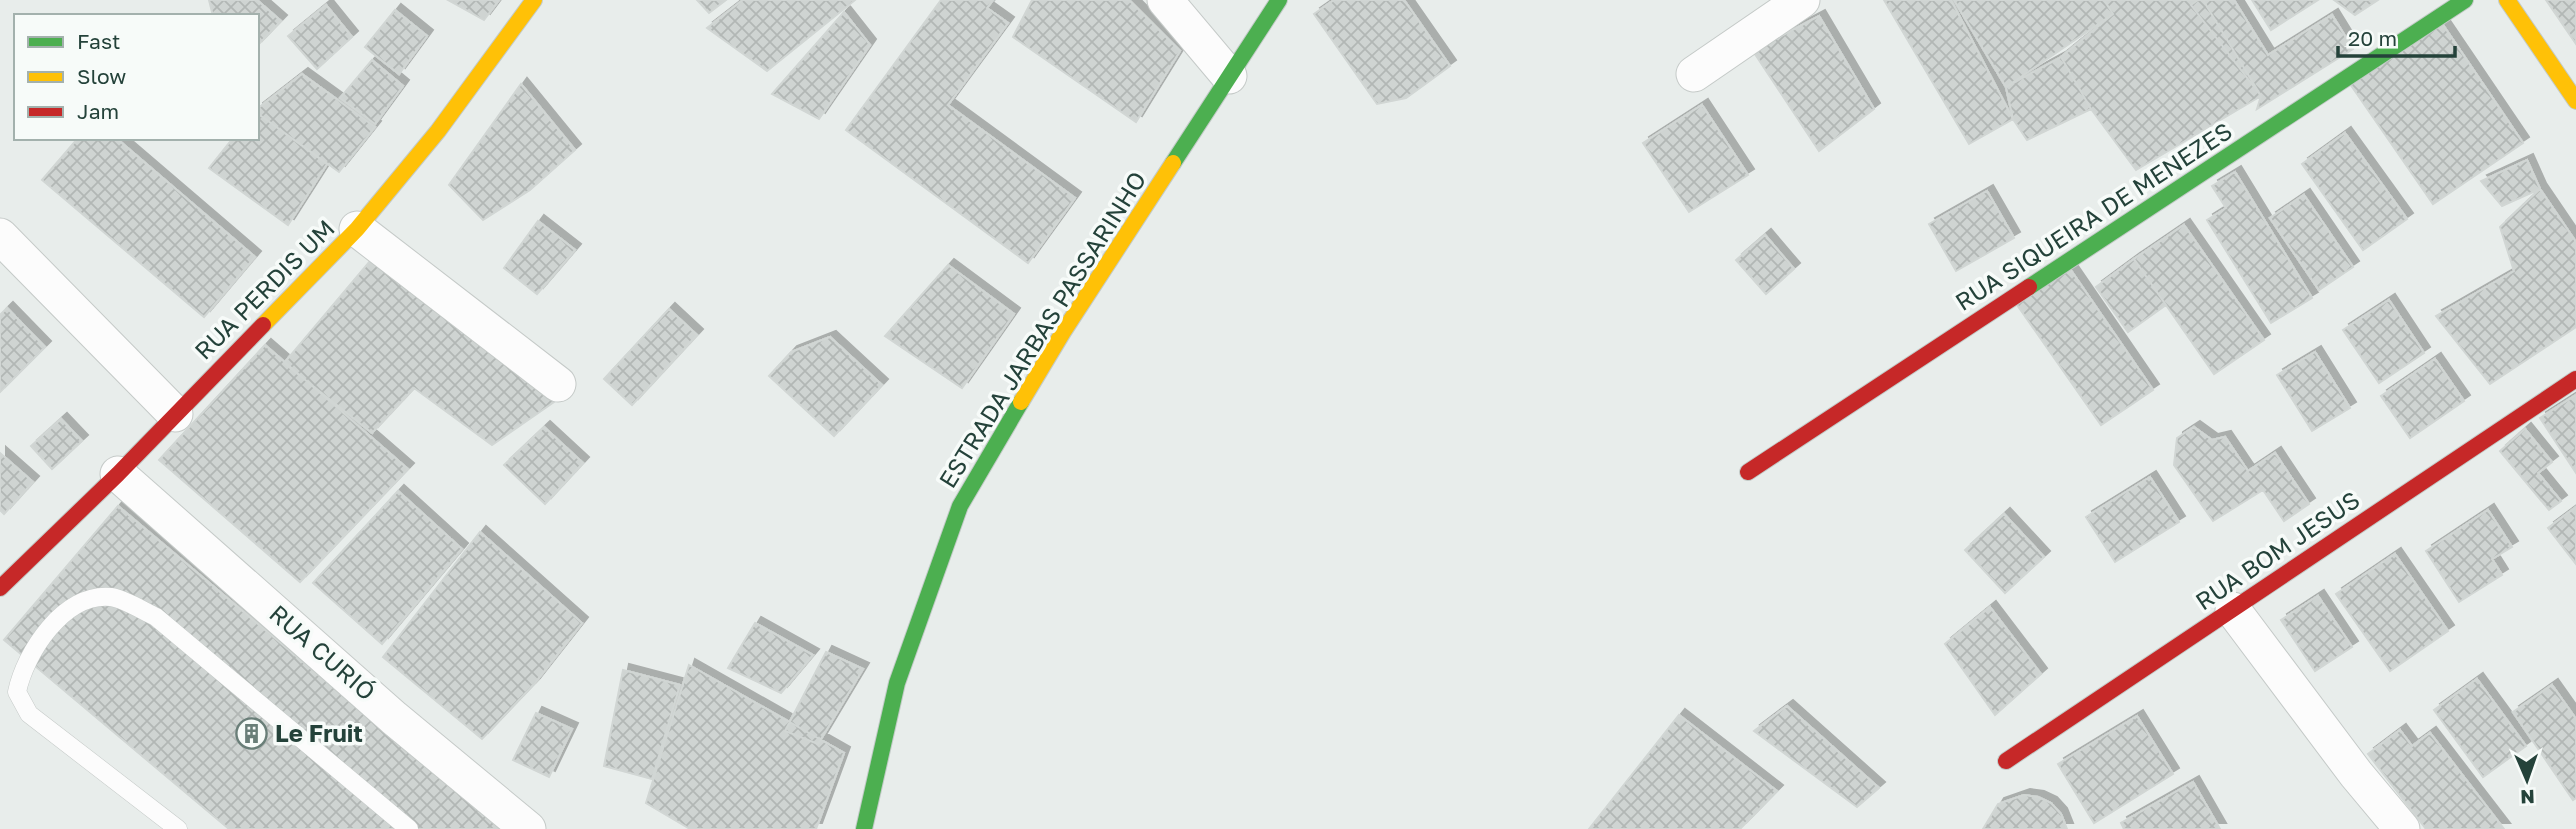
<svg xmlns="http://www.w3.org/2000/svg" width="2576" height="829" viewBox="0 0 2576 829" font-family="'Golos Text',sans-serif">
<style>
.building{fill:url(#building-cross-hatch);stroke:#d1d6d4;stroke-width:2;filter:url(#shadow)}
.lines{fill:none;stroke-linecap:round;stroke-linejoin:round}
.lane-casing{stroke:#c5cac8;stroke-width:19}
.street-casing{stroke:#c5cac8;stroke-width:37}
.fast-casing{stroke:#c3cbc8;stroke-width:18}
.slow-casing{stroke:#c3cbc8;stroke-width:18}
.jam-casing{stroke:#c3cbc8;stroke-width:18}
.lane{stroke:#fcfcfc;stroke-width:18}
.street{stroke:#fcfcfc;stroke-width:35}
.fast{stroke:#4caf50;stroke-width:16}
.slow{stroke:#ffc107;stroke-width:16}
.jam{stroke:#c62828;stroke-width:16}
.labels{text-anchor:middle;stroke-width:7;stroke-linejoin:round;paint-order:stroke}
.street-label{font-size:24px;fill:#24423a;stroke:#f7fbf9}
.poi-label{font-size:24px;font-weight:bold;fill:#24423a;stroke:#f7fbf9;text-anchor:start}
</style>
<defs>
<pattern id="building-cross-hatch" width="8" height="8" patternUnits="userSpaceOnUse" patternTransform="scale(1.75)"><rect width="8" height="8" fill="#cfd4d2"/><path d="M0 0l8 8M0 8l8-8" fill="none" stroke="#b2b7b5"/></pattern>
<filter id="shadow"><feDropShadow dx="6" dy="-6" stdDeviation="0" flood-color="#0004"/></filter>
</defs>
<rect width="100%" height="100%" fill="#e8edeb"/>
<path class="building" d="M209 0H257L281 21 257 46V16H213Z
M448 0H499L484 20Z
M697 0H726L709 13Z
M743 0H855L767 71 707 28Z
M941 0H993L987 8 1008 23 948 105 1075 198 1028 263 846 130Z
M1032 0H1129L1180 51 1136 122 1013 37Z
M1334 0H1404L1450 66 1406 98 1377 104 1314 14Z
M1884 0H1951L2013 119 1969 144Z
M1954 0H2104L2113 14 2006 87Z
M2104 0H2203L2261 96 2136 170 2091 109 2061 57 2113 14Z
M2198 0H2234L2268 55 2332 15 2353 49 2257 109 2261 96 2191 5Z
M2252 0H2318L2271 30Z
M2334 0H2378L2355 15Z
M2546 0H2576V44Z
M326 5 352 37 317 69 288 36Z
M395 10 427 36 399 74 365 47Z
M844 12 870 45 819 119 772 94Z
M1819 16 1874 109 1819 151 1753 51Z
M2439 19 2523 143 2433 204 2348 81Z
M2061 57 2091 109 2027 140 2013 119 2006 87Z
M372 60 403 86 375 124 340 98Z
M302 74 375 127 339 172 257 113V109Z
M521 84 575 150 530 190 483 220 449 185Z
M1702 105 1748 175 1689 212 1643 143Z
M257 113 327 164 288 225 209 168 233 138H257Z
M2345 133 2407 219 2363 250 2302 164Z
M78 138H116L255 257 204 317 42 180Z
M2527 160 2540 189 2502 206 2481 181Z
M2235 172 2312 298 2271 323 2207 220 2226 208 2212 186Z
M2540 189 2576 242V327L2490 384 2436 316 2514 271 2500 227Z
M1987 191 2014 238 1956 271 1929 224Z
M2304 195 2353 267 2319 290 2270 218Z
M538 221 575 250 537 294 504 268Z
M2184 225 2264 340 2214 374 2134 259Z
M1765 235 1794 269 1766 294 1736 260Z
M381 248 557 400 492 445 414 388 372 433 284 363Z
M2134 259 2166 305 2128 332 2096 287Z
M948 265 1014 314 962 388 885 336Z
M2068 266 2153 390 2101 425 2015 302Z
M2389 300 2424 353 2379 383 2343 330Z
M7 308 45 347 0 392V315Z
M669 309 697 335 632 405 604 379Z
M830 337 882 385 834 436 769 376 791 352Z
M265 345 408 469 300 582 159 460Z
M2315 352 2350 408 2312 431 2277 375Z
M2435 359 2464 401 2410 438 2381 396Z
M2576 395V473L2540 418Z
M61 419 82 441 52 469 31 446Z
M544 427 583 463 545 504 504 465Z
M2194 427 2212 440 2225 437 2248 471 2275 453 2309 504 2284 521 2263 490 2213 521 2174 465 2177 438Z
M2525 429 2552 462 2538 473 2561 501 2549 510 2500 451Z
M0 453 33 482 4 514 0 510Z
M2150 477 2179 522 2115 562 2086 517Z
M398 491 462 549 382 644 313 583Z
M118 506 501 829H229L4 640Z
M2576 507V564L2548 528Z
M2488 510 2512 547 2492 559 2502 575 2459 602 2426 551Z
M2004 514 2044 557 2005 593 1965 550Z
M480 532 582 623 534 684 482 739 383 657Z
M2395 554 2448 631 2390 671 2336 594Z
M2318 596 2352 647 2315 671 2281 620Z
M1990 607 2041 674 1995 715 1945 644Z
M755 623 813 655 781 693 728 668Z
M826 652 863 669 818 744 785 731Z
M689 665 844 753 816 829H690L646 803Z
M623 670 680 685 652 779 604 766Z
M2477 679 2526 746 2483 777 2434 710Z
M2552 685 2576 719V798L2573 800 2513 712Z
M1787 706 1879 788 1857 807 1754 731Z
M536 713 572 729 549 777 513 760Z
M1679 715 1777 791 1740 829H1589Z
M2137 716 2173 774 2094 823 2058 764Z
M2400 730 2412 746 2430 733 2504 829H2426L2368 754Z
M2193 782 2220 829H2124L2121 823Z
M2024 795 2038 797 2051 803 2061 814 2067 829H1983L1998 804Z"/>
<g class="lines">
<defs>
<path id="lane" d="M178 829 29 714 17 692C25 653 64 592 111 597 125 599 143 611 156 617L409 829"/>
<path id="street" d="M1165 0 1229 76
M1694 74 1802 0
M357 229 558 384
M0 236 175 414
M118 474 394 718 528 829
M2233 610 2356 774 2402 829"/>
<path id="fast" d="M1173 163 1279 0
M2029 287 2465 0
M864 829 897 683 960 506 1021 402"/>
<path id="slow" d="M2507 0 2576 101
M263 325 357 229 438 131 534 0
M1021 402 1063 332 1173 163"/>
<path id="jam" d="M1748 472 2029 287
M0 588 118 474 263 325
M2006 761 2576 379"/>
</defs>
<use href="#lane" class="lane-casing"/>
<use href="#street" class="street-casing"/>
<use href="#fast" class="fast-casing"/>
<use href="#slow" class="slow-casing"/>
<use href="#jam" class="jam-casing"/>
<use href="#lane" class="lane"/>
<use href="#street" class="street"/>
<use href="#fast" class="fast"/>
<use href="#slow" class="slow"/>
<use href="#jam" class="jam"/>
</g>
<defs>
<symbol id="building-ring" viewBox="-11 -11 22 22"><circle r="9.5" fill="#f7fbf9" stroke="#697e78" stroke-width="1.5"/><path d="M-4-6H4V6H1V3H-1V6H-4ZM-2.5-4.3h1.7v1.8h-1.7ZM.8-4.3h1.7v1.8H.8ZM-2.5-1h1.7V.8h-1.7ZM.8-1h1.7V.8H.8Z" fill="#697e78"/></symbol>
</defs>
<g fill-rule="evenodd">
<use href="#building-ring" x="234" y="716" width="35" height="35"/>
</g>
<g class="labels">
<g class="street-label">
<text transform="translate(2094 217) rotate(-33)" y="8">RUA SIQUEIRA DE MENEZES</text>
<text transform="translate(265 290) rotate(-45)" y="8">RUA PERDIS UM</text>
<text transform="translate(1043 330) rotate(-58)" y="8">ESTRADA JARBAS PASSARINHO</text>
<text transform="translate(2278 551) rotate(-34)" y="8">RUA BOM JESUS</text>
<text transform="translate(322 653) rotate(41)" y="8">RUA CURIÓ</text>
</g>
<g class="poi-label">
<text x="275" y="742">Le Fruit</text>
</g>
</g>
<rect x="14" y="14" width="245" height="126" fill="#f7fbf9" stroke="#a3b1ad" stroke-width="2"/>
<rect x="28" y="37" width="35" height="10" fill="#4caf50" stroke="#a3b1ad" stroke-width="2"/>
<text x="77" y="49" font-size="21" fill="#24423a">Fast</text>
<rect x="28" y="72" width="35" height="10" fill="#ffc107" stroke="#a3b1ad" stroke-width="2"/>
<text x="77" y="84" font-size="21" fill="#24423a">Slow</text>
<rect x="28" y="107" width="35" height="10" fill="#c62828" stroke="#a3b1ad" stroke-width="2"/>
<text x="77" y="119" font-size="21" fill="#24423a">Jam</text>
<g transform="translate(2527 780) rotate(178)" stroke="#f7fbf9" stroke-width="5" paint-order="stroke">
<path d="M0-5L12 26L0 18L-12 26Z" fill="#24423a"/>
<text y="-10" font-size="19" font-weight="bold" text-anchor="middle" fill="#24423a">N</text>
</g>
<path d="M2338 46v10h117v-10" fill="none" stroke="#24423a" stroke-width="3.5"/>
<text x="2348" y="46" font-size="21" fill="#24423a" stroke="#f7fbf9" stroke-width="5" paint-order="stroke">20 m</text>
</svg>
